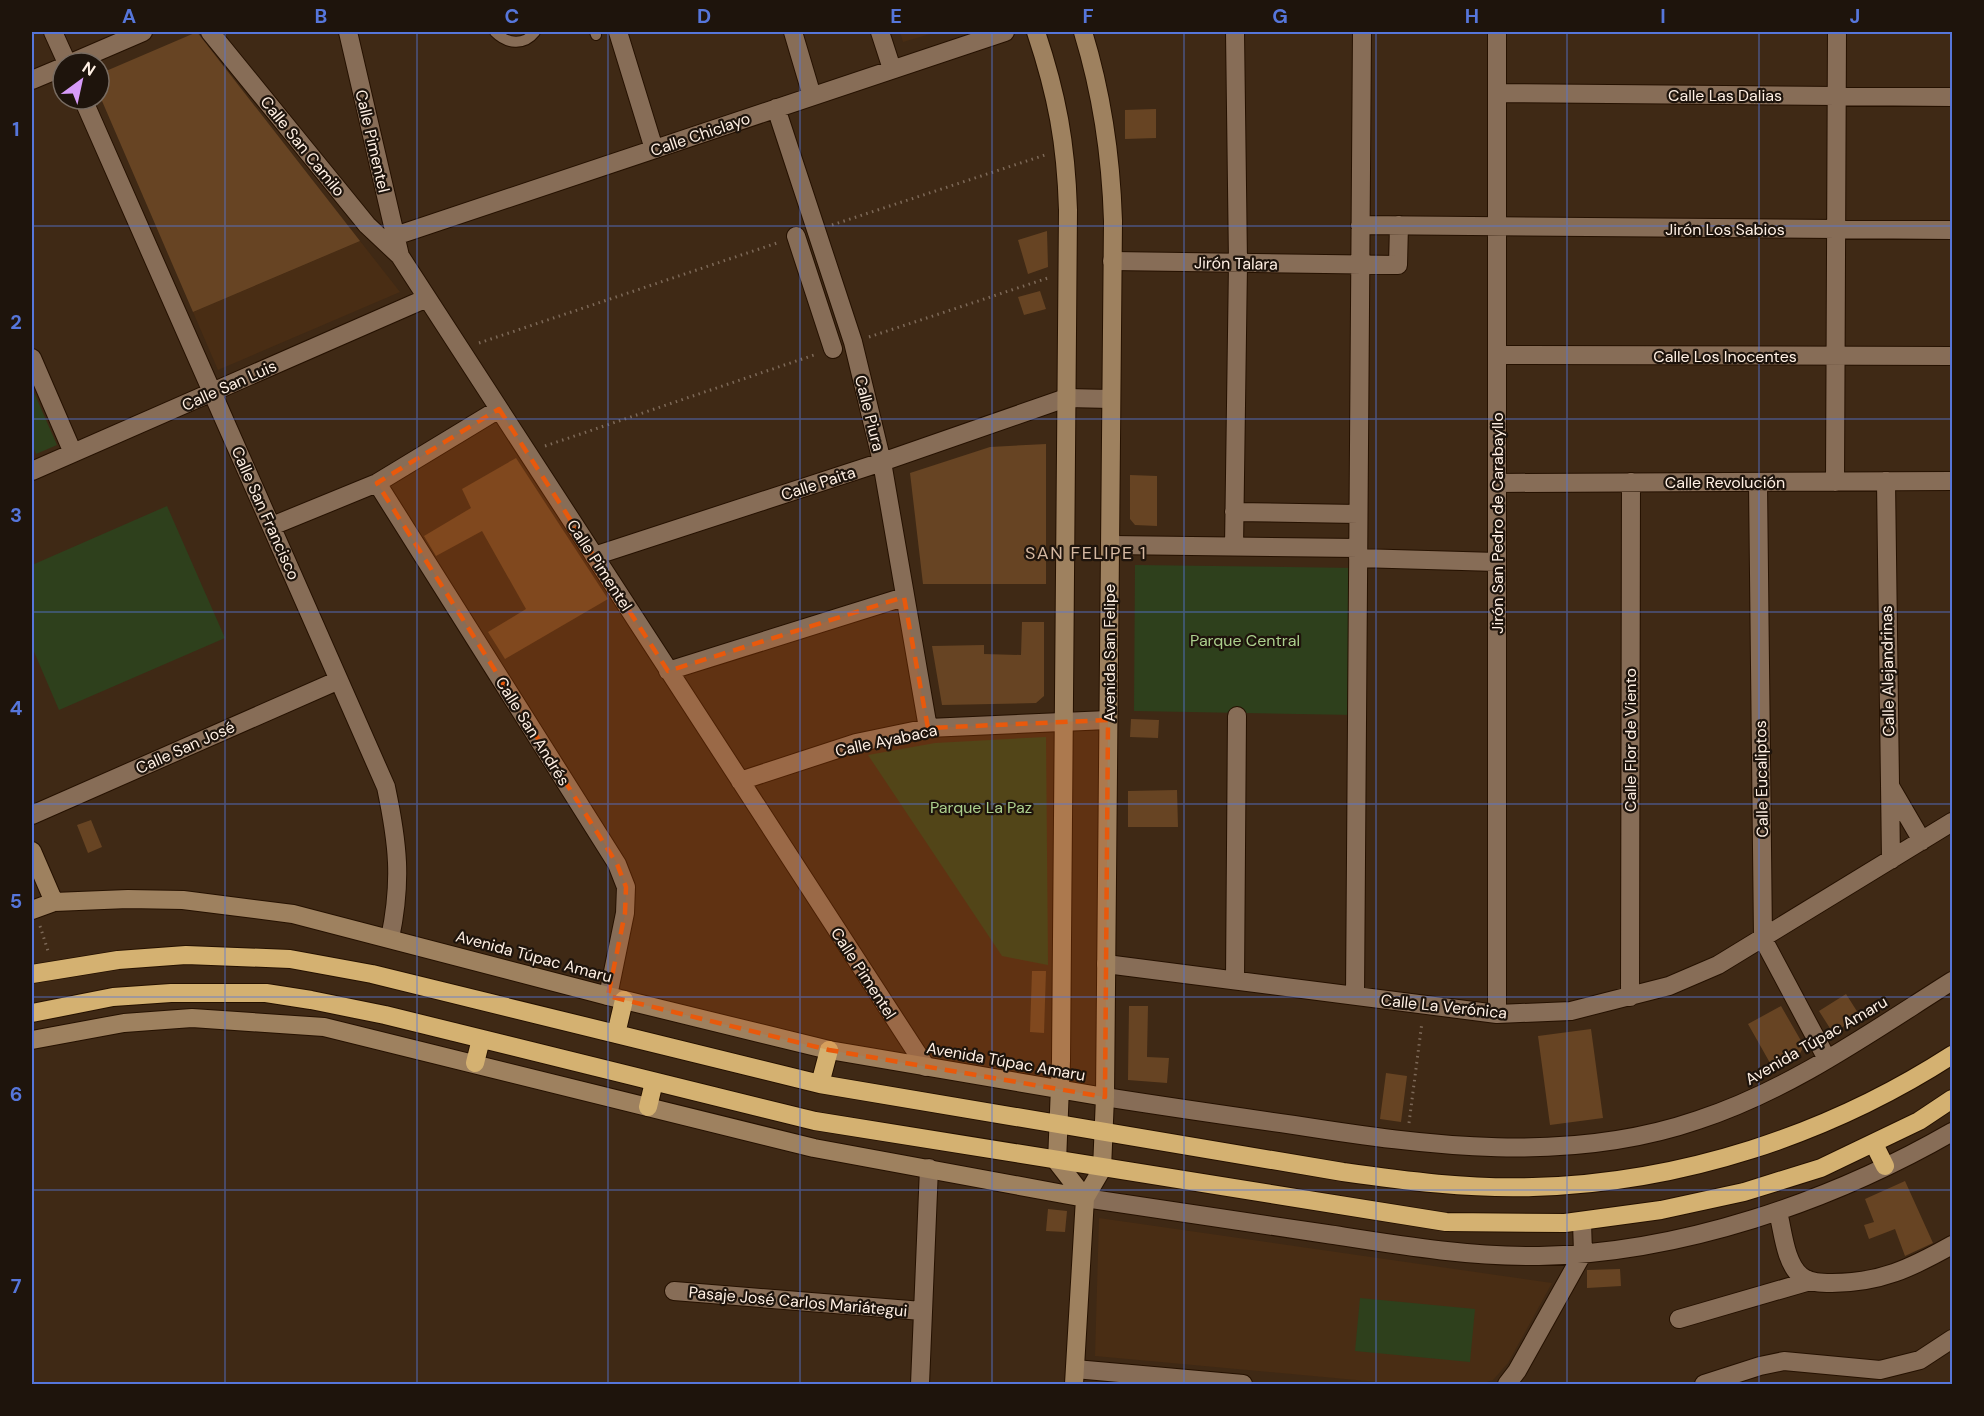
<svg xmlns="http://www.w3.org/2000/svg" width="1984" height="1416" viewBox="0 0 1984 1416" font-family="'DM Sans',sans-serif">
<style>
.built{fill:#492d14}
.green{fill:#2e401c}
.building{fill:#674423}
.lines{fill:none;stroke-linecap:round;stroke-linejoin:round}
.lane-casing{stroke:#251100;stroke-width:12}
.street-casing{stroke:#251100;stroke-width:20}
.secondary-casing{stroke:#251100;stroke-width:20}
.highway-casing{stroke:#251100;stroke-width:20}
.path{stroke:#7d6958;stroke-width:3;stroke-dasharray:1.5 4.5;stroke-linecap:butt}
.lane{stroke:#876d57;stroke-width:10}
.street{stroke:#876d57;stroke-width:18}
.secondary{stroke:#9e815f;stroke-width:18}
.highway{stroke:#d4b171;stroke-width:18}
.marked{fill:#e8590c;fill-opacity:0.2;stroke:#e8590c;stroke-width:4.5;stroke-dasharray:12 8;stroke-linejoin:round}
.grid{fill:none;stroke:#5676db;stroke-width:1.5;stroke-opacity:0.55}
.labels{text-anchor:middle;stroke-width:4.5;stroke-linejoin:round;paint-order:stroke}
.street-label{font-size:16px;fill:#fff0e4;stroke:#1e140c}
.park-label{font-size:16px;fill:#acd08d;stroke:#1e140c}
.neighbourhood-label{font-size:18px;letter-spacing:1.5px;fill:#d5b8a1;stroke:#1e140c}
.neatline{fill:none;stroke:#5676db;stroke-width:2}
.grid-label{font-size:20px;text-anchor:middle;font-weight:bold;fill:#5676db}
</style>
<rect width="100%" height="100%" fill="#3f2915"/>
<path class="built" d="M900 32H937L903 42Z
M360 241 400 292 218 370 193 312Z
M1099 1218 1552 1283 1508 1363 1493 1380 1481 1384H1399L1095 1356Z"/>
<path class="green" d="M32 388 57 445 36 454 32 444Z
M167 506 225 638 59 710 32 647V565Z
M1135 565 1356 568 1354 715 1134 711Z
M1046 737 1048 965 1002 956 868 755 935 743Z
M1360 1298 1475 1309 1470 1362 1355 1351Z"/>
<path class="building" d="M197 32 360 241 193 312 99 94V74Z
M1156 109V138L1125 139V110Z
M1047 231 1048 267 1028 274 1018 240Z
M1040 291 1046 309 1024 315 1018 297Z
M1046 444V584H923L910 473 990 447Z
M516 458 608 599 505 659 488 632 526 609 482 531 436 556 424 536 471 508 462 489Z
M1130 475 1157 476V526L1135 525 1130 519Z
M1022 622H1044V696L1036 703 942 705 932 646 984 645V654L1021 655Z
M1131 719 1159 720 1158 738 1130 737Z
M1177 790 1178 827H1128V791Z
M91 820 102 847 88 853 77 825Z
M1032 971H1046L1044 1033 1030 1032Z
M1846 994 1860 1016 1833 1033 1819 1011Z
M1129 1006H1148L1147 1057 1169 1058 1167 1083 1128 1080Z
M1781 1006 1804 1046 1799 1055 1774 1070 1748 1024Z
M1591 1029 1603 1118 1550 1125 1538 1036Z
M1386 1073 1407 1076 1401 1122 1380 1119Z
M1905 1181 1933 1243 1905 1256 1895 1229 1869 1239 1864 1225 1874 1222 1865 1199Z
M1048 1209 1067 1211 1065 1232 1046 1231Z
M1620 1269 1621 1286 1587 1288V1270Z"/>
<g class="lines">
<defs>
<path id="lane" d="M495 32C507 44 524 46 535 32
M595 32 596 35"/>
<path id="street" d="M53 32 67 63
M210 32 367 225 400 256
M348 32 400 256 926 1067
M618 32 654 149
M793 32 812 96
M880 32 892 69
M71 63 143 32
M32 80 63 67
M1497 93 1952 97
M83 99 386 787C398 844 402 881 390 938
M776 108 853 342 882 462 928 728
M1360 225 1952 230
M395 236 1005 32
M796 236 833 349
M1112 261 1398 265 1399 225
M1497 355 1952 356
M32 358 73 453
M32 471 427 298
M1886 481 1891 860
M1758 482 1763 939 1827 1059
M1835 482 1837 32
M377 483 617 864 626 887 625 913 608 996
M1497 483 1952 481
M1234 512 1358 514
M272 526 377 483 499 409
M1110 545 1358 548
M1234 547 1238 263 1235 32
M594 556 882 462 1066 398 1111 399
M1358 558 1497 562
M668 671 904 597
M740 781 856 743 928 728 1108 720
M1890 786 1922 841
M32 815 339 680
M1106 964 1497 1014 1571 1011 1669 986 1718 965 1952 822
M1235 980 1237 716
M1355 996 1362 32
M1630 997 1631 482
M1497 1014V32
M1105 1097C1168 1107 1231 1116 1294 1125 1428 1146 1567 1165 1698 1120 1790 1090 1871 1032 1952 981
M1085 1198C1166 1210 1247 1222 1327 1234 1398 1245 1468 1257 1539 1256 1681 1253 1830 1202 1952 1132
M1778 1212C1783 1231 1785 1263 1801 1276 1810 1283 1822 1283 1832 1283 1880 1283 1911 1268 1952 1245
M674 1291 922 1311
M1679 1319 1810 1281
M1075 1369 1243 1384
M920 1384 929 1168
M1507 1384 1517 1371 1583 1253 1582 1222
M1704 1384 1760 1366 1784 1361 1880 1370 1920 1360 1952 1339"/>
<path id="secondary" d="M1036 32C1057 95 1066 143 1068 210L1061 1061 1057 1162 1085 1198
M32 851 54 902
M32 910 54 902 128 899 183 900 293 914 608 996 829 1050 1105 1097
M32 1040 124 1023 192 1018 324 1027 814 1148 1085 1198
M1074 1384 1085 1198 1102 1169 1105 1097 1113 221C1111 156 1102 94 1083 32"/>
<path id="highway" d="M32 974 118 960 186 955 290 959 372 974 820 1084 1343 1172C1406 1181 1469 1189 1533 1187 1681 1183 1828 1135 1952 1055
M32 1013 113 997 171 993H266L311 1000 385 1015 815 1121 1446 1222 1565 1223 1661 1210 1744 1192 1821 1168 1919 1121 1952 1099
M616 1034 624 1000
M475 1063 481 1039
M820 1084 829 1050
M648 1107 654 1082
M1874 1144 1885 1166"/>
</defs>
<use href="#lane" class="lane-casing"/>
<use href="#street" class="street-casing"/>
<use href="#secondary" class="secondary-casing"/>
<use href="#highway" class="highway-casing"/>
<path class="path" d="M832 225 1048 154
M869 337 1051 277
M479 343 780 242
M545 446 817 354
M40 926 49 954
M1409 1123 1422 1022"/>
<use href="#lane" class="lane"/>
<use href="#street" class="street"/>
<use href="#secondary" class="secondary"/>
<use href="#highway" class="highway"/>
</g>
<path class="marked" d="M499 409 668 671 904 597 928 728 1108 720 1105 1097 829 1050 608 996 625 913 626 887 617 864 377 483Z"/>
<path class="grid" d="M225 32V1384M417 32V1384M608 32V1384M800 32V1384M992 32V1384M1184 32V1384M1376 32V1384M1567 32V1384M1759 32V1384M32 226H1952M32 419H1952M32 612H1952M32 804H1952M32 997H1952M32 1190H1952"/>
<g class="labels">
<g class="street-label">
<text x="1725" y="101">Calle Las Dalias</text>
<text transform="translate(700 134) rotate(-19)" y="6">Calle Chiclayo</text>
<text transform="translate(373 141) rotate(77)" y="6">Calle Pimentel</text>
<text transform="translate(303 146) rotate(51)" y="6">Calle San Camilo</text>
<text x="1725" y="235">Jirón Los Sabios</text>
<text transform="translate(1236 263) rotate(1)" y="6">Jirón Talara</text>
<text x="1725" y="362">Calle Los Inocentes</text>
<text transform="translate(229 385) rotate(-24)" y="6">Calle San Luis</text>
<text transform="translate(870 413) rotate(76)" y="6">Calle Piura</text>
<text x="1725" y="488">Calle Revolución</text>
<text transform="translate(818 483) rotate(-18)" y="6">Calle Paita</text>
<text transform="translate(266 513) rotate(66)" y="6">Calle San Francisco</text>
<text transform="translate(1497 523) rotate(-90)" y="6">Jirón San Pedro de Carabayllo</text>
<text transform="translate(600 565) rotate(57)" y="6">Calle Pimentel</text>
<text transform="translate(1109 653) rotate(-90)" y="6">Avenida San Felipe</text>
<text transform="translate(1887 671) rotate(-91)" y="6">Calle Alejandrinas</text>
<text transform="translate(533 731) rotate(58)" y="6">Calle San Andrés</text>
<text transform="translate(886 740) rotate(-12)" y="6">Calle Ayabaca</text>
<text transform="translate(1630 740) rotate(-90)" y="6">Calle Flor de Viento</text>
<text transform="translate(185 747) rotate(-24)" y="6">Calle San José</text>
<text transform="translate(1761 779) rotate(-91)" y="6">Calle Eucaliptos</text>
<text transform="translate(534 956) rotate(15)" y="6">Avenida Túpac Amaru</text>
<text transform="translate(864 973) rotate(57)" y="6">Calle Pimentel</text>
<text transform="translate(1444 1006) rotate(6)" y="6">Calle La Verónica</text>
<text transform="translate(1816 1040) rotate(-30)" y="6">Avenida Túpac Amaru</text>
<text transform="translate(1006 1061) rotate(10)" y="6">Avenida Túpac Amaru</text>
<text transform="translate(798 1301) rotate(5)" y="6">Pasaje José Carlos Mariátegui</text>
</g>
<g class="park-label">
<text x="1245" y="646">Parque Central</text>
<text x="981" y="813">Parque La Paz</text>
</g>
<g class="neighbourhood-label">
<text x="1086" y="559">SAN FELIPE 1</text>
</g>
</g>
<rect width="1984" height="1416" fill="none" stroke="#1e140c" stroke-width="66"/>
<g transform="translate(81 81) rotate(33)"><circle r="28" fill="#1e140c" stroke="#786c62" stroke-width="1.5"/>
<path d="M0-4.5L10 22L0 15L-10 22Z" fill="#d79bf9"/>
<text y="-9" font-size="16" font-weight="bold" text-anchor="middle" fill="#fff0e4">N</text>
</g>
<rect x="33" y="33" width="1918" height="1350" class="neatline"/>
<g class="grid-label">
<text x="129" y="23">A</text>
<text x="321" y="23">B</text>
<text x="512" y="23">C</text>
<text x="704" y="23">D</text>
<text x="896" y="23">E</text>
<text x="1088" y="23">F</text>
<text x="1280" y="23">G</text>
<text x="1472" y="23">H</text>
<text x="1663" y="23">I</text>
<text x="1855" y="23">J</text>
<text x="16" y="136">1</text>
<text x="16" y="329">2</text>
<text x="16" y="522">3</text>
<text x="16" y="715">4</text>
<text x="16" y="908">5</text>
<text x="16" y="1101">6</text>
<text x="16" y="1293">7</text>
</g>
</svg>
